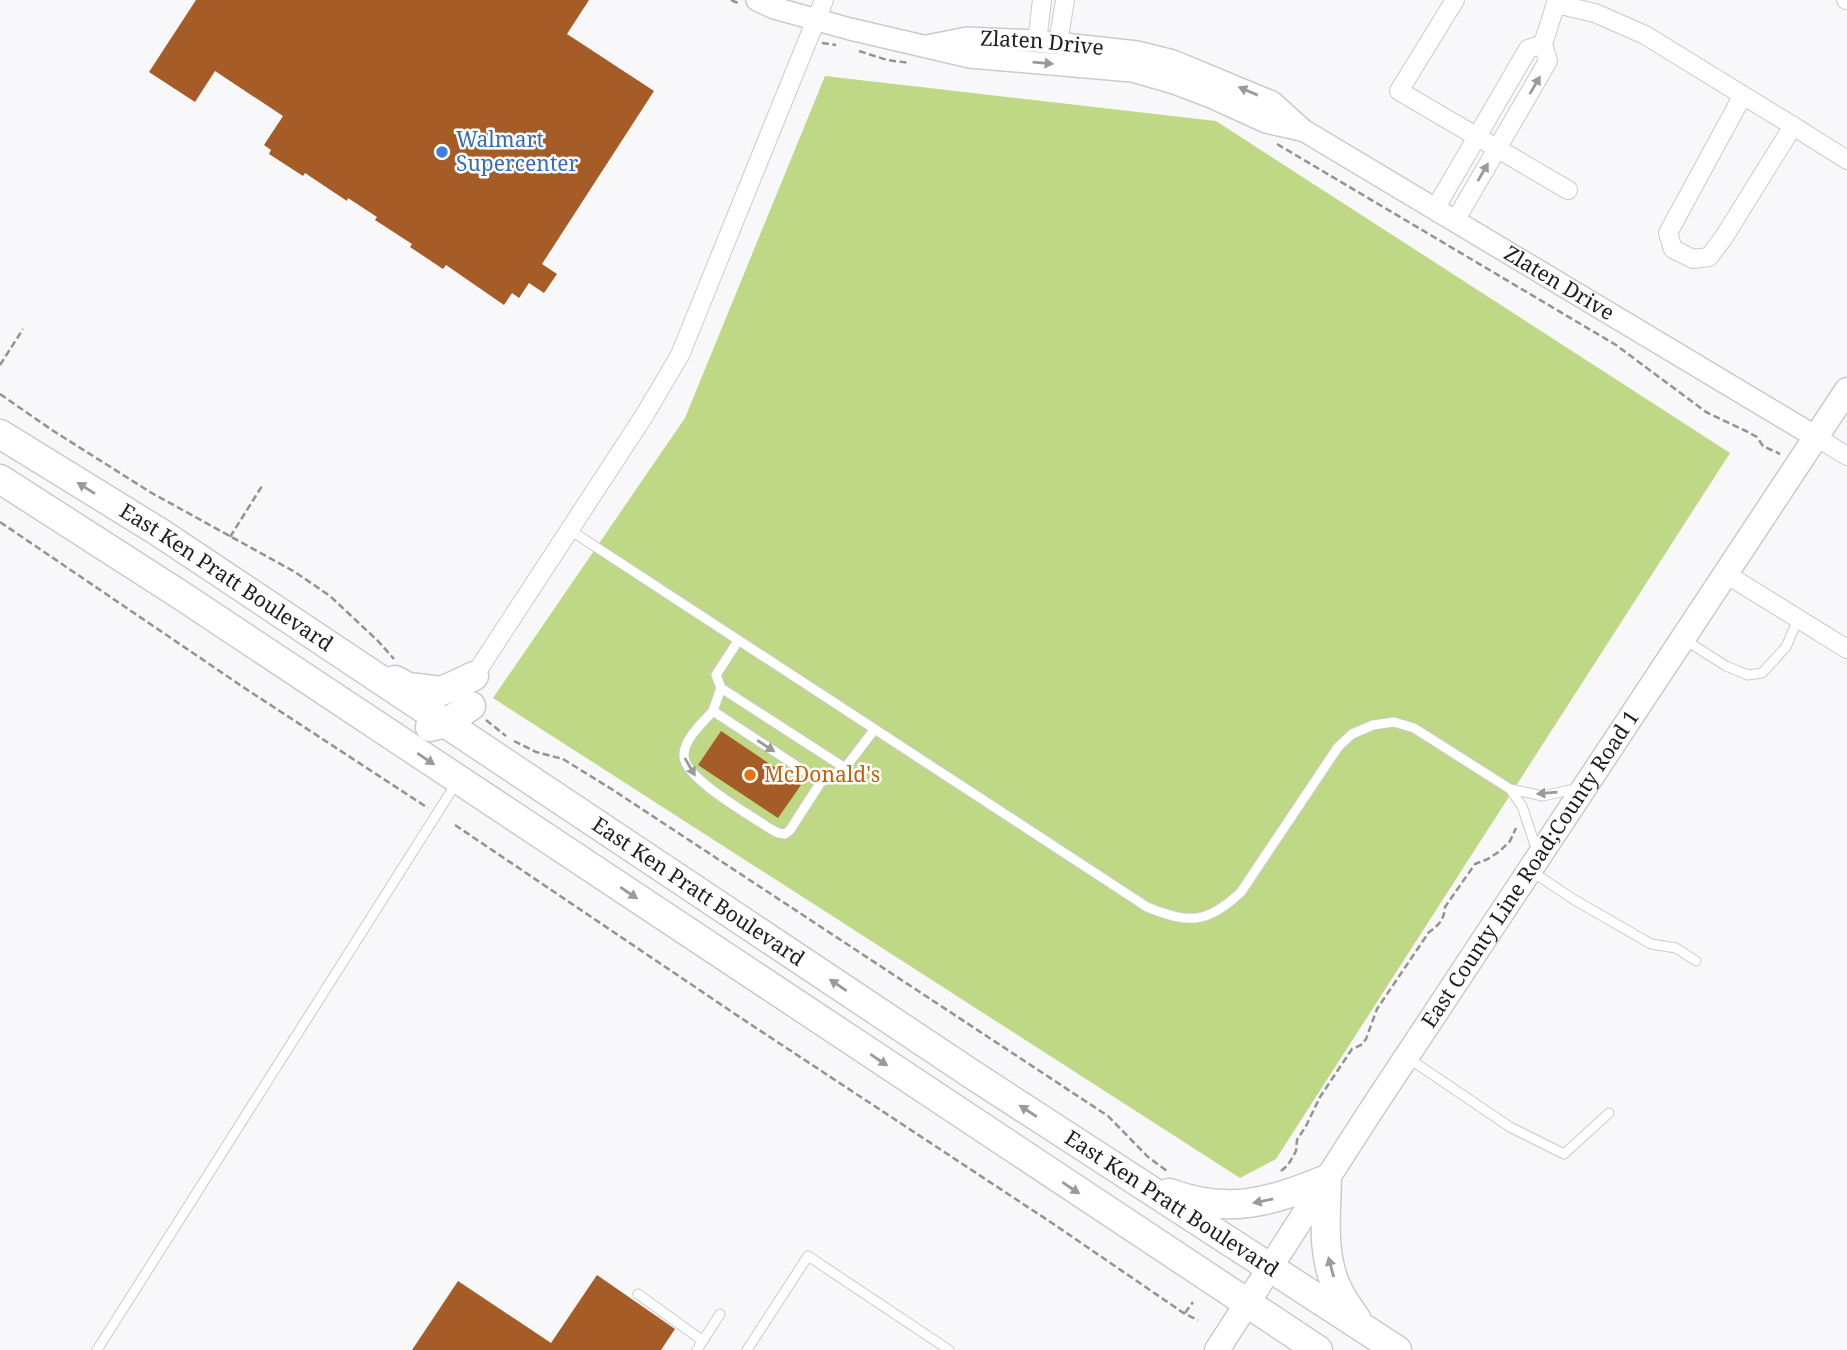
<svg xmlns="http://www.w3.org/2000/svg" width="1847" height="1350" viewBox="0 0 1847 1350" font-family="'Noto Serif',serif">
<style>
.green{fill:#bed885}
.building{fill:#a55c26}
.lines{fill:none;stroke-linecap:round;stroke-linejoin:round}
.service-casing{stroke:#cbcace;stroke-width:11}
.minor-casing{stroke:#cbcace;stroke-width:20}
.tertiary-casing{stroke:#cbcace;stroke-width:24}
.secondary-casing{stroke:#cbcace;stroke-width:27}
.trunk-casing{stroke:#cbcace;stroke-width:31}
.path{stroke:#939294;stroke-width:2.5;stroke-dasharray:7 3.5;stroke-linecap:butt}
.service{stroke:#fff;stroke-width:9}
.minor{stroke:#fff;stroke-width:18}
.tertiary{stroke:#fff;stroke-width:21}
.secondary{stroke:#fff;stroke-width:24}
.trunk{stroke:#fff;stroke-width:28}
.oneway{fill:#9a9a9a}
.shop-dot{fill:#3f7fe0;stroke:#fff;stroke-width:2.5}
.food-dot{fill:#e8710a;stroke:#fff;stroke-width:2.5}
.labels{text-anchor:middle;stroke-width:5;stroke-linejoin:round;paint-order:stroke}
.street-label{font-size:21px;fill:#1e1e1f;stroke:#fff}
.shop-label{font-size:21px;fill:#366cbe;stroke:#fff;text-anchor:start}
.food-label{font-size:21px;fill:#c56008;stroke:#fff;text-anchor:start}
</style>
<rect width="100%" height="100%" fill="#f8f7fa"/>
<path class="green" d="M825 76 1216 121 1730 453 1276 1159 1240 1178 493 698 685 418Z"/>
<path class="building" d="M196 0H589L567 34 654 91 542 264 557 274 544 293 529 283 519 298 512 293 504 305 446 265 443 269 410 247 412 244 375 220 377 217 348 198 347 201 305 173 303 176 269 154 271 150 264 145 283 116 215 71 195 102 149 72Z
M721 731 801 785 778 818 698 765Z
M597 1275 675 1329 661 1350H412L458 1281 551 1343Z"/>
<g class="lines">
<defs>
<path id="service" d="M570 530 1147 907C1189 924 1207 924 1241 892L1338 747 1352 734 1373 725 1394 722 1414 728 1510 789 1543 796 1579 788
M1685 640 1726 666 1748 675 1762 673 1786 647 1798 619
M738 641 716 675 721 688 713 711 821 782 845 768 874 730
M721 688 845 768
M713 711C703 722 683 740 684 756 684 778 750 815 769 828L778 833 785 834 790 830 821 782
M1510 789 1522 806 1537 851
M1531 871 1573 899 1651 944 1676 948 1696 961
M1408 1058 1510 1127 1564 1154 1609 1113
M638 1294 703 1341
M97 1350 457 782
M697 1350 720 1314
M747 1350 808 1256 949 1350"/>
<path id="minor" d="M1455 0 1399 91 1568 190
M1846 0H1847
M1556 4 1595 13 1645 35 1793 126 1724 237 1709 257 1693 259 1673 249 1668 233 1743 95
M1037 41 1042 0
M1058 43 1065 0
M1793 126 1847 160
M1435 209 1528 49 1543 44
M1455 221 1548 61 1543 44 1557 0
M1816 437 1847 456
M1726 574 1847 649
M474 676 644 416 680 355 824 0"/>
<g id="tertiary">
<path d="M757 0 774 8 850 29 970 57 1132 71 1174 83 1211 97 1266 122 1301 130"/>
<path id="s1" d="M927 46 967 38 1037 41 1137 52 1173 61 1272 102 1303 130 1816 437"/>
</g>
<g id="secondary">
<path id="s2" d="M1217 1350 1370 1112 1847 390"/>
</g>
<g id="trunk">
<path id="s3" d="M0 434 159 532 973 1075 1397 1350"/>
<path d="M0 479 179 594 1318 1350"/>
<path d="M395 680 408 687 442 691 474 676"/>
<path d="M430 727 446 723 471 706"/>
<path d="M1169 1193C1230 1215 1270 1202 1327 1179 1326 1217 1321 1257 1339 1292 1344 1302 1351 1311 1357 1320"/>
</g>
</defs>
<use href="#service" class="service-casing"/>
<use href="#minor" class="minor-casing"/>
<use href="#tertiary" class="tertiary-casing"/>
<use href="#secondary" class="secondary-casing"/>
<use href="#trunk" class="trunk-casing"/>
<path class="path" d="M731 0 738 3
M822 43 836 45
M859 51 887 60 910 63
M1277 144 1616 345 1706 412 1746 431 1757 437 1763 446 1780 454
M0 365 23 329
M0 394 52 430 150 492 295 572 330 596 378 641 394 659
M0 522 246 689 428 808
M230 537 262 486
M486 720 506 736
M514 741 536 752 563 759 613 790 1108 1116 1148 1157 1167 1171
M455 825 741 1018 1052 1223 1185 1314 1198 1320
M1281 1171 1288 1165 1296 1151 1297 1140 1306 1126 1320 1097 1352 1049 1361 1045 1366 1039 1377 1009 1429 932C1439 925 1444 920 1445 907L1475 864 1488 859 1500 851 1510 841 1516 828
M1185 1313 1193 1302"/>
<use href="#service" class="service"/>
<use href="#minor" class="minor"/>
<use href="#tertiary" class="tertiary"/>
<use href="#secondary" class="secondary"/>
<use href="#trunk" class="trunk"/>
</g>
<defs><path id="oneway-solid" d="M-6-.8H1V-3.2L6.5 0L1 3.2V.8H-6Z" transform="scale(1.75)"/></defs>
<g class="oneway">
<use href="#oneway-solid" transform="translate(1043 63) rotate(5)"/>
<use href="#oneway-solid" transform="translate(1535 85) rotate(-60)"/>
<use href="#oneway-solid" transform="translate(1248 91) rotate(-157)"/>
<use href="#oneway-solid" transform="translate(1483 172) rotate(-60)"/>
<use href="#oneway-solid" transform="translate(86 488) rotate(-148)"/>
<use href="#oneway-solid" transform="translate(766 746) rotate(33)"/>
<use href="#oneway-solid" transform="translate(426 759) rotate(34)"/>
<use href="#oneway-solid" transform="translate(690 767) rotate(60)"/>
<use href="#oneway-solid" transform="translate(1547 793) rotate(175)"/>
<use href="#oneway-solid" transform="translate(629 893) rotate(34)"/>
<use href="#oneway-solid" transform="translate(838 985) rotate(-146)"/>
<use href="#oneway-solid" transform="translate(879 1060) rotate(34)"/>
<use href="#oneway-solid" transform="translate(1028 1111) rotate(-147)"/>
<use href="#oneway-solid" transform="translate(1071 1188) rotate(34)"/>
<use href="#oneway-solid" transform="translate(1263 1201) rotate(168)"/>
<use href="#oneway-solid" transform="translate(1331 1267) rotate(-105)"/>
</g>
<circle class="shop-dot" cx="442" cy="152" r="7"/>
<circle class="food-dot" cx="750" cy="775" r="7"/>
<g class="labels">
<g class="street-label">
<text dy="7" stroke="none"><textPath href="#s1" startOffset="116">Zlaten Drive</textPath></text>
<text dy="7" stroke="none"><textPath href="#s1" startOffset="696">Zlaten Drive</textPath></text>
<text dy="7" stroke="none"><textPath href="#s3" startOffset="268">East Ken Pratt Boulevard</textPath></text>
<text dy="7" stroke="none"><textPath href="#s2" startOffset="574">East County Line Road;County Road 1</textPath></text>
<text dy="7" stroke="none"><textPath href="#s3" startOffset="835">East Ken Pratt Boulevard</textPath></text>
<text dy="7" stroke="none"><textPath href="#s3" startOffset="1402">East Ken Pratt Boulevard</textPath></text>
</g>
<g class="shop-label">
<text x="456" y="147">Walmart<tspan x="456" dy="24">Supercenter</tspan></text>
</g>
<g class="food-label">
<text x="764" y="782">McDonald's</text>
</g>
</g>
</svg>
